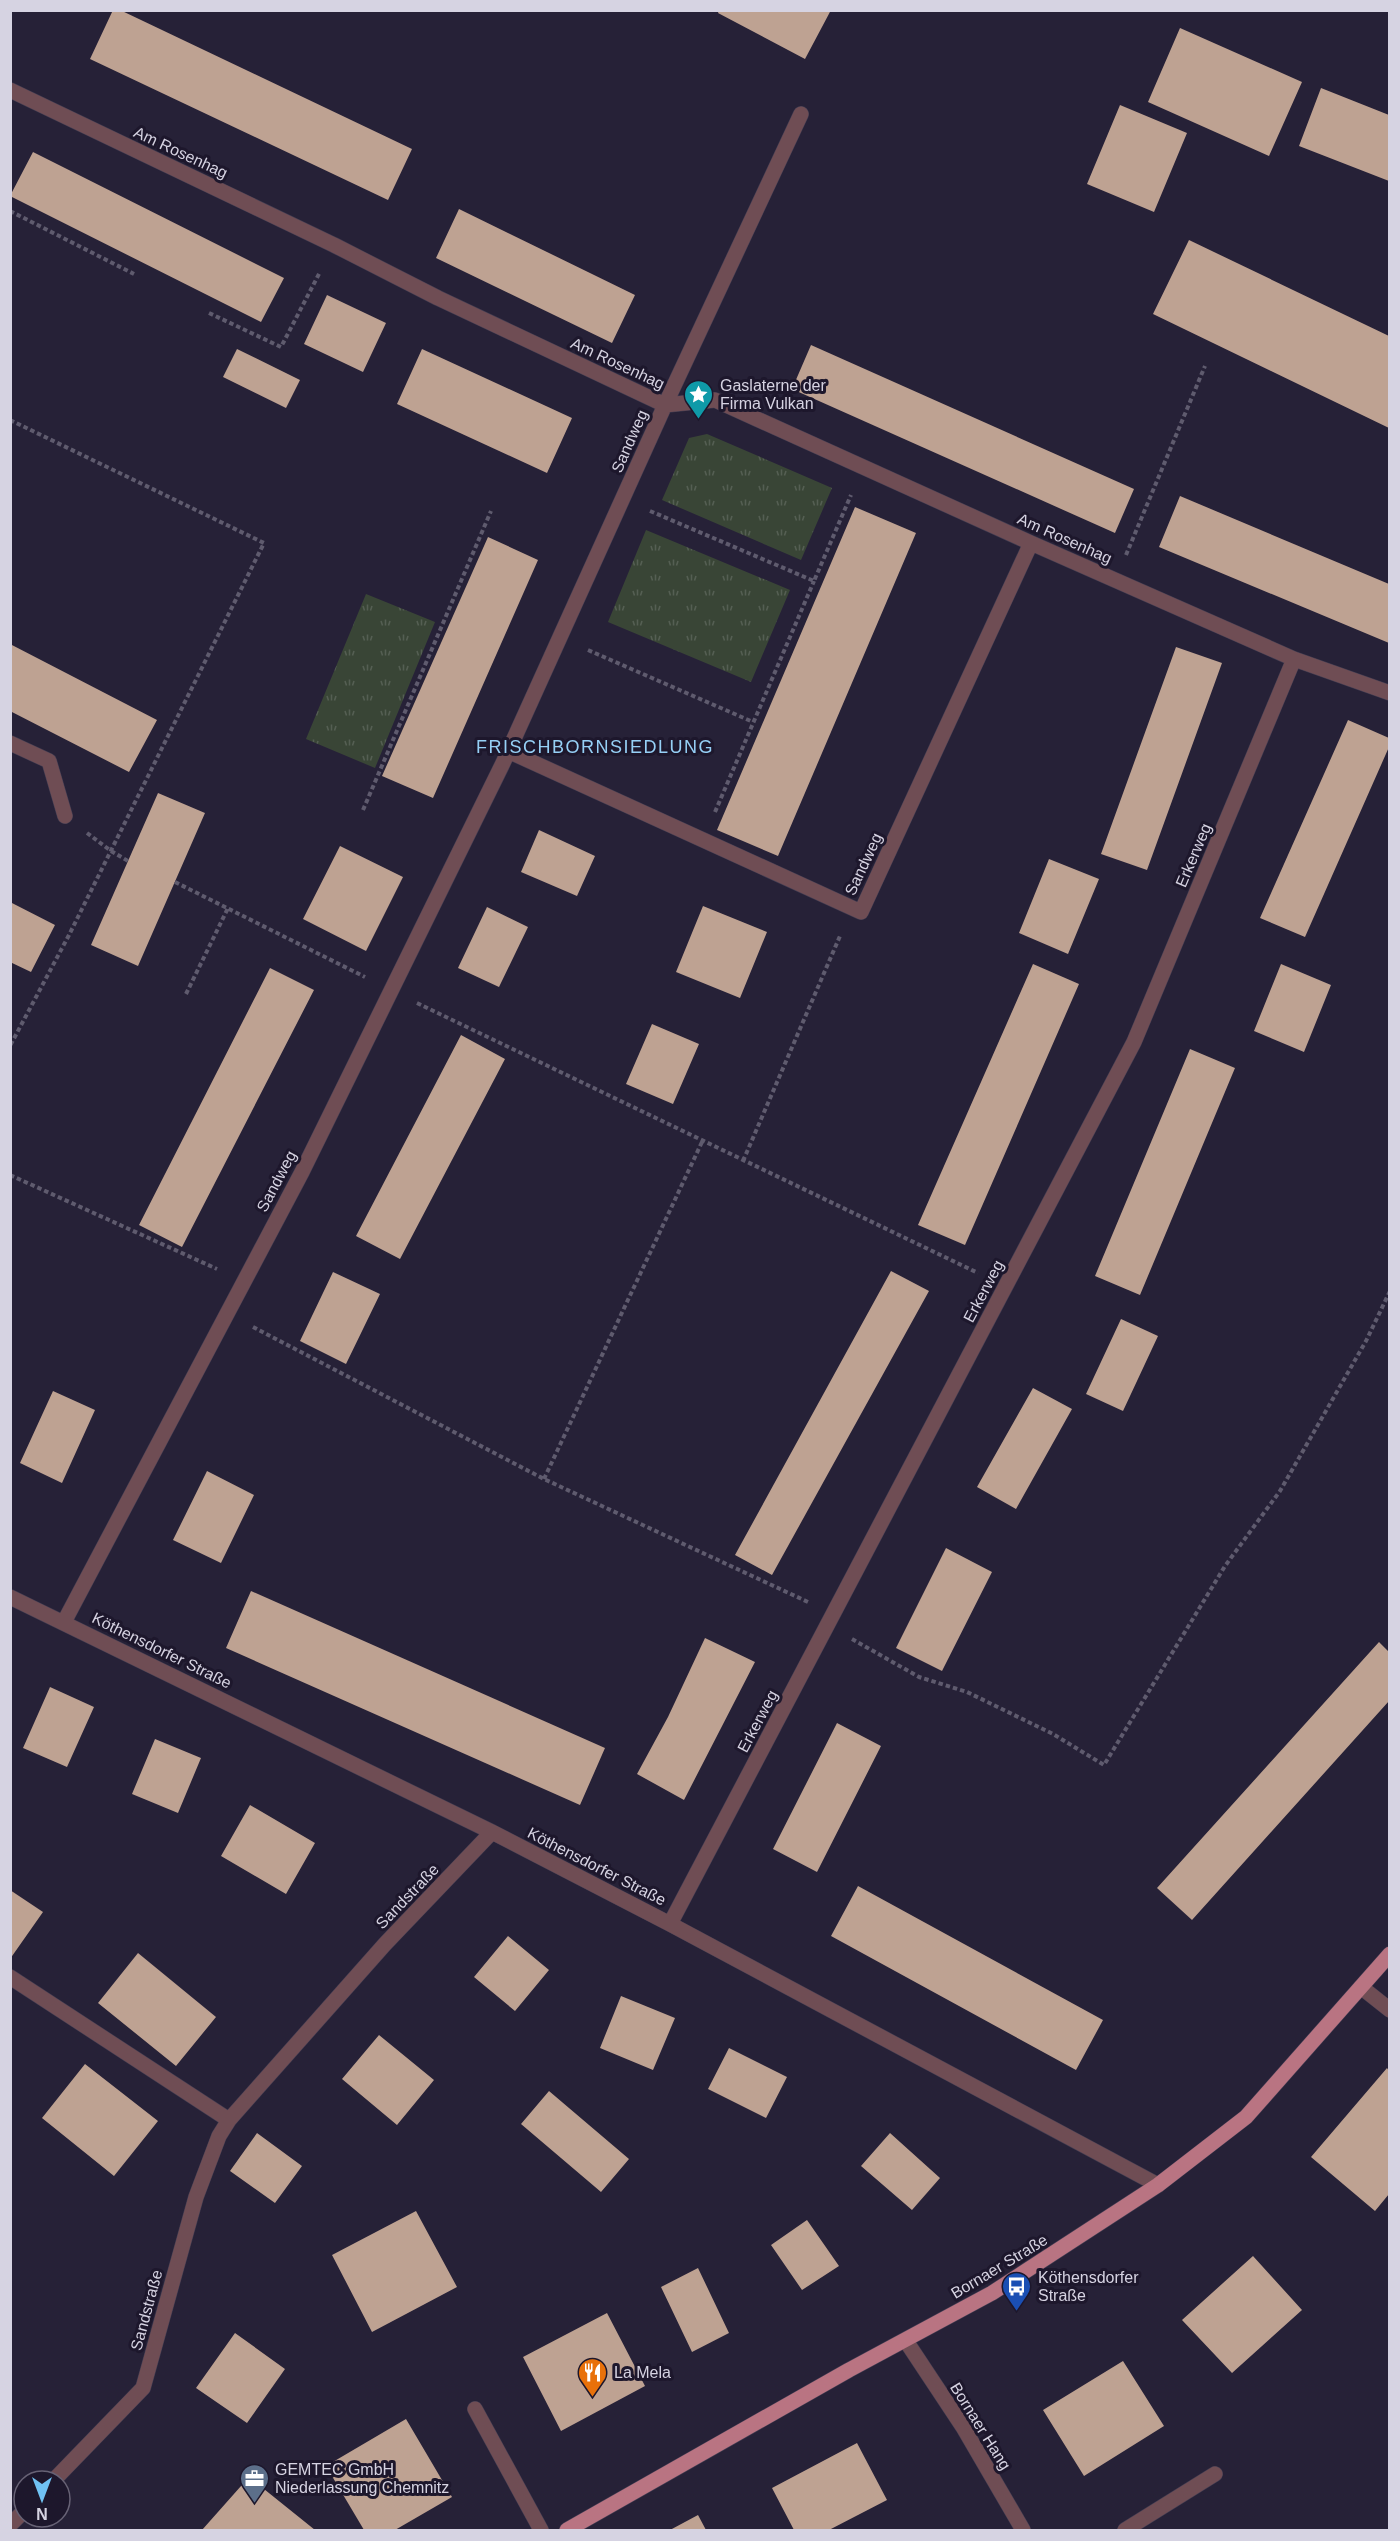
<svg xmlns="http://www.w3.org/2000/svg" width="1400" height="2541" viewBox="0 0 1400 2541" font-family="Helvetica,sans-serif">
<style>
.grass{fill:url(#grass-tufts)}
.building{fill:#bea292}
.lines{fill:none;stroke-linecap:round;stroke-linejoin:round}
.minor-casing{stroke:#423d52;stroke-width:16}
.major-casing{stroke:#423d52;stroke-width:16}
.path{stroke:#5f5b6e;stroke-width:4;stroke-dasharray:4.5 3;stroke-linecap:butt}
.minor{stroke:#6f4d54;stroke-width:15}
.major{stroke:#b97482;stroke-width:15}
.labels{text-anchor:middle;stroke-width:6;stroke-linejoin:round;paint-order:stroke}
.street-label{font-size:16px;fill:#d6d3e2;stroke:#1d172c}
.poi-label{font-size:16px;fill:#d6d3e2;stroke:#1d172c;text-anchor:start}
.neighbourhood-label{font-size:18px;letter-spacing:1.5px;fill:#96d0f6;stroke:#1d172c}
</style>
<defs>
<pattern id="grass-tufts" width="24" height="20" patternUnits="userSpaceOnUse" patternTransform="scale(1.5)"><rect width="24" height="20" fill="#394536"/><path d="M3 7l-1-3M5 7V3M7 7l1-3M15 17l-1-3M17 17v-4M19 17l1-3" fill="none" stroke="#555f53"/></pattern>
</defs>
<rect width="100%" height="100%" fill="#262137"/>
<path class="grass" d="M707 434 832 488 801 560 662 500 689 438Z
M646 530 790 590 751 682 608 622Z
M366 594 435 622 375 768 306 739Z"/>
<path class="building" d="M113 10H120L412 149 388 200 90 59Z
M719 10H831L805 59 718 13Z
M1180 28 1302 82 1269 156 1148 102Z
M1321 88 1389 115V181L1299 146Z
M1120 105 1187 133 1154 212 1087 184Z
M33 152 284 278 261 322 10 196Z
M459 209 635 295 612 343 436 258Z
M1189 240 1389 336V428L1153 314Z
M327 295 386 323 363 372 304 344Z
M811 345 1134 489 1115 533 792 389Z
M237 349 300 380 286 408 223 377Z
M422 349 572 418 547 473 397 404Z
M1180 496 1389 584V643L1159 547Z
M855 507 916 533 778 856 717 830Z
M488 537 538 560 433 798 382 776Z
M10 644 157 720 129 772 10 711Z
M1176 647 1222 663 1147 870 1101 854Z
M1348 720 1389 738V747L1305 937 1260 918Z
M158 793 205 813 138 966 91 945Z
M539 830 595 856 577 896 521 872Z
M340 846 403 877 366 951 303 919Z
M1049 859 1099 879 1068 954 1019 933Z
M10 902 55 925 31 972 10 962Z
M703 906 767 932 740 998 676 972Z
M487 907 528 927 499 987 458 968Z
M1033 964 1079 984 965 1245 918 1225Z
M1281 964 1331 985 1304 1052 1254 1031Z
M270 968 314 990 182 1247 139 1225Z
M652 1024 699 1044 673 1104 626 1084Z
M461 1035 505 1059 400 1259 356 1236Z
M1190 1049 1235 1068 1140 1295 1095 1276Z
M891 1271 929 1291 772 1575 735 1555Z
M333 1272 380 1294 346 1364 300 1341Z
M1121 1319 1158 1336 1123 1411 1086 1394Z
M1033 1388 1072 1409 1016 1509 977 1487Z
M53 1391 95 1410 62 1483 20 1463Z
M207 1471 254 1495 221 1563 173 1540Z
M946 1548 992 1572 942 1671 896 1648Z
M251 1591 605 1748 580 1805 226 1648Z
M705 1638 755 1662 684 1800 637 1774 668 1717Z
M1379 1642 1389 1652V1701L1192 1920 1157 1888Z
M50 1687 94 1707 67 1767 23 1748Z
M837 1723 881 1746 817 1872 773 1849Z
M155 1739 201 1758 178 1813 132 1794Z
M250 1805 315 1843 286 1894 221 1856Z
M858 1886 1103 2020 1076 2070 831 1936Z
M10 1890 43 1912 10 1959Z
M508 1936 549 1970 515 2011 474 1977Z
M138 1953 216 2017 176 2066 98 2003Z
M621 1996 675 2018 653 2070 600 2048Z
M379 2035 434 2080 397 2125 342 2079Z
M729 2048 787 2077 766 2118 708 2089Z
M85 2064 158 2121 114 2176 42 2118Z
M1387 2068 1389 2071V2194L1375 2211 1311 2157Z
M549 2091 629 2159 601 2192 521 2124Z
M257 2133 302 2166 275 2203 230 2171Z
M890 2133 940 2178 912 2210 861 2166Z
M416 2211 457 2287 372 2332 332 2255Z
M807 2220 839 2266 802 2290 771 2245Z
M1253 2256 1302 2310 1232 2373 1182 2320Z
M698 2268 729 2333 692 2352 661 2287Z
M607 2313 645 2386 561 2431 523 2357Z
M235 2333 285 2369 247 2423 196 2388Z
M1123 2361 1164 2426 1084 2476 1043 2410Z
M406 2419 452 2497 395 2530H364L326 2466Z
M857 2443 887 2500 829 2530H794L772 2488Z
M249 2477 315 2530H202Z
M698 2515 706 2530H670Z"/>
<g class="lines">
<defs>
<path id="minor" d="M10 90 334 245 438 298 665 405 715 400 1031 543 1294 659 1390 693
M10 743 49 761 65 816
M508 751 861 912 1031 543
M10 1597 492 1832 670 1924 1158 2185
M64 1622 302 1172 503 763 665 405 801 114
M670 1924 1134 1042 1294 659
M10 1977 229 2120
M1361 1987 1390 2010
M906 2341 963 2427 1023 2530
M475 2409 541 2530
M53 2481 143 2388 196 2197 219 2136 229 2120 385 1944 492 1832
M10 2525 24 2511
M1125 2530 1215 2474"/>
<path id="major" d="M567 2530 849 2370 992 2293 1158 2185 1246 2117 1390 1954"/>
</defs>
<use href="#minor" class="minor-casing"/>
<use href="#major" class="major-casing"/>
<path class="path" d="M10 211 134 274
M209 313 281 347 320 272
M10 420 264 543 69 935 10 1046
M650 511 814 581 851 495
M1126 555 1205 366
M588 650 753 722
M363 810 491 511
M715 812 814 581
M87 833 111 851 128 861
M175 882 365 977
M186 994 228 908
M417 1003 978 1273
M743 1161 840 936
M10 1175 217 1269
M253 1327 544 1479 808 1602
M544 1479 702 1142
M852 1639 919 1677 967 1692 1053 1734 1104 1765 1225 1566 1280 1491 1366 1341 1390 1291"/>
<use href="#minor" class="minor"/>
<use href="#major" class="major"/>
</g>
<defs>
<symbol id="sight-pin" viewBox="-11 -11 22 30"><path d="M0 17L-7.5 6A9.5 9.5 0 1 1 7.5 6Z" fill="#0f9aa8" stroke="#1d172c"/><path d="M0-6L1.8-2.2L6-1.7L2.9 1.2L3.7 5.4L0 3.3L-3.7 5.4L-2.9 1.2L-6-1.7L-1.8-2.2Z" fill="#fff"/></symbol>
<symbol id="bus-pin" viewBox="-11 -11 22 30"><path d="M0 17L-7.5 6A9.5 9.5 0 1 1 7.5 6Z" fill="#1a4fb4" stroke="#1d172c"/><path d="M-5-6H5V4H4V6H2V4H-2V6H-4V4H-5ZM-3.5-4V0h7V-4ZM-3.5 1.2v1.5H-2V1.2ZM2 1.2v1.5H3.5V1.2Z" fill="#fff"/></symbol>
<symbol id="restaurant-pin" viewBox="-11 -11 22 30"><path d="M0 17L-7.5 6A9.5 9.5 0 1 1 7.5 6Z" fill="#e8710a" stroke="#1d172c"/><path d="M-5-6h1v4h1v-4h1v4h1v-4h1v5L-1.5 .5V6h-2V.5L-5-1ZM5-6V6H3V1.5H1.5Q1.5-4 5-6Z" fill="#fff"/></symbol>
<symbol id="office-pin" viewBox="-11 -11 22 30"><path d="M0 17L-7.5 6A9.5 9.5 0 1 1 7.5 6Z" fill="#5c6f8a" stroke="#1d172c"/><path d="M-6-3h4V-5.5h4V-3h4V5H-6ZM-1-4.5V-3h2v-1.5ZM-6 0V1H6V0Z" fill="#fff"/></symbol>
</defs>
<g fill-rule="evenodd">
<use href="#sight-pin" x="682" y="378" width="33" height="45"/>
<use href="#bus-pin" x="1000" y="2270" width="33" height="45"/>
<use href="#restaurant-pin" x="576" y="2356" width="33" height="45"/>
<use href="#office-pin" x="238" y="2462" width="33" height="45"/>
</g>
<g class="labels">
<g class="street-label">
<text transform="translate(181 152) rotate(25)" y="6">Am Rosenhag</text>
<text transform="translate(618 363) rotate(25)" y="6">Am Rosenhag</text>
<text transform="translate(629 441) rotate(-66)" y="6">Sandweg</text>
<text transform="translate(1065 538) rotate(24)" y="6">Am Rosenhag</text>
<text transform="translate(1193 855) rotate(-67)" y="6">Erkerweg</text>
<text transform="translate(863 864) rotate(-65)" y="6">Sandweg</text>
<text transform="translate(276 1181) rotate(-62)" y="6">Sandweg</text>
<text transform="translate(983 1291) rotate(-62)" y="6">Erkerweg</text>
<text transform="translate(162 1650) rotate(26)" y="6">Köthensdorfer Straße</text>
<text transform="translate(757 1721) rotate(-62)" y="6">Erkerweg</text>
<text transform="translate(597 1866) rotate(27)" y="6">Köthensdorfer Straße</text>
<text transform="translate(407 1896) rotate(-46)" y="6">Sandstraße</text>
<text transform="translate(999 2266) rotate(-31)" y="6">Bornaer Straße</text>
<text transform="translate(146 2310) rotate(-75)" y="6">Sandstraße</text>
<text transform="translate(981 2426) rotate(58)" y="6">Bornaer Hang</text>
</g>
<g class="poi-label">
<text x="720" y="391">Gaslaterne der<tspan x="720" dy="18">Firma Vulkan</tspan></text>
<text x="1038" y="2283">Köthensdorfer<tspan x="1038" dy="18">Straße</tspan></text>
<text x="614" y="2378">La Mela</text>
<text x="275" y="2475">GEMTEC GmbH<tspan x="275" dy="18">Niederlassung Chemnitz</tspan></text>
</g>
<g class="neighbourhood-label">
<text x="595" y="753">FRISCHBORNSIEDLUNG</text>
</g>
</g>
<rect width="1400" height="2541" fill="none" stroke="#d6d3e2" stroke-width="24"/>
<g transform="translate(42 2499) rotate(180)"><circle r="28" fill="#1d172c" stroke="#676275" stroke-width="1.5"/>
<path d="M0-4.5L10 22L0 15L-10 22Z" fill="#70c2f4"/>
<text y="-9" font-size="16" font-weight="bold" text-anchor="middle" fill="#d6d3e2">N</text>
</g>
</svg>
